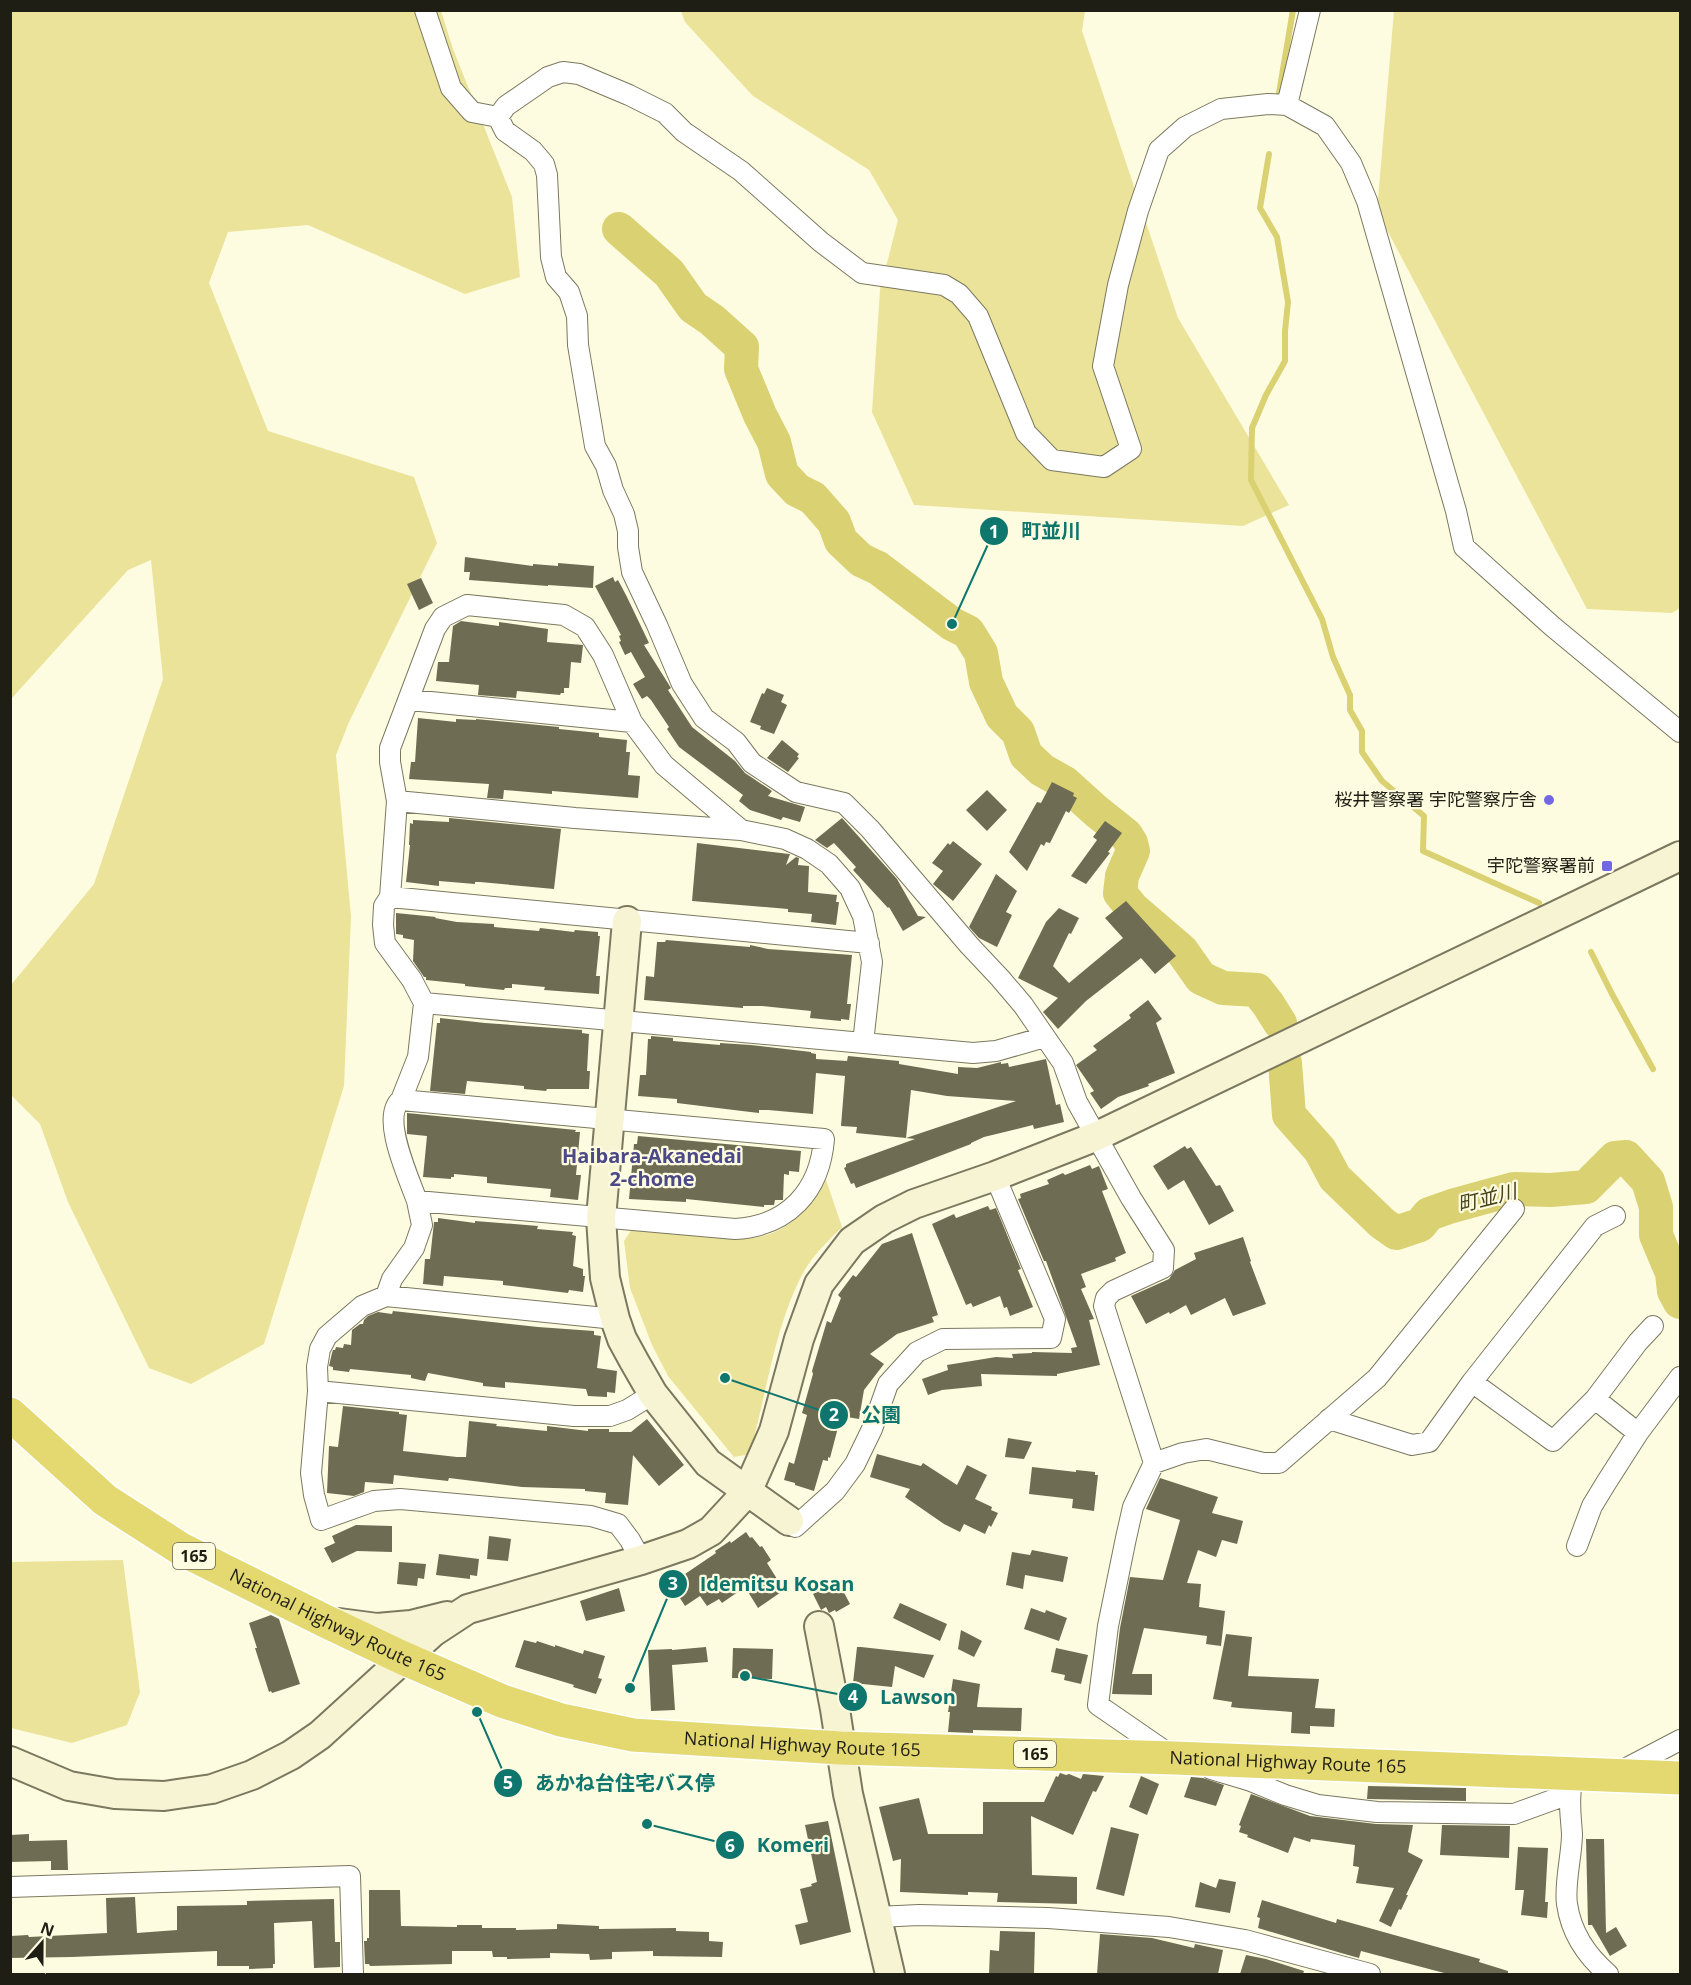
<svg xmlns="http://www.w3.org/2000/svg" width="1691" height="1985" viewBox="0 0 1691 1985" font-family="'Open Sans','Noto Sans JP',sans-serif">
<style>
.green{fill:#eae399}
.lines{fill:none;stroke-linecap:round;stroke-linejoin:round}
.stream{stroke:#dad172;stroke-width:6}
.river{stroke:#dad172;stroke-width:34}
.building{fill:#6e6c53}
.street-casing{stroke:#7b7860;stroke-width:22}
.secondary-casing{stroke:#7b7860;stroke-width:32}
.highway-casing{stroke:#fff;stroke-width:36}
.street{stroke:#fff;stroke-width:20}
.secondary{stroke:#f7f4d4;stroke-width:28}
.highway{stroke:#e4d971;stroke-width:33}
.poi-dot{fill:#7368e3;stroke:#fefce0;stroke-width:2}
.labels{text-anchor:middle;stroke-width:4.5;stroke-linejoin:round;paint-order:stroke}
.shield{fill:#fefce0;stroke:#626151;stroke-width:1.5}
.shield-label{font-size:16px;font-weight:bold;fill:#1f1e14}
.poi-label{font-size:18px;fill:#1f1e14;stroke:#fefce0;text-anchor:end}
.street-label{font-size:18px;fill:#1f1e14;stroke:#fefce0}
.neighbourhood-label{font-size:20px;font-weight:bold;fill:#4c4987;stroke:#fefce0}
.water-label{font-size:20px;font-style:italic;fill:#47431b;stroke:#fefce0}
.leader{fill:none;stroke:#0f766e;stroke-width:2}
.callout-dot{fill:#0f766e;stroke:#fefce0;stroke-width:2}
.mark-label{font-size:18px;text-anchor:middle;font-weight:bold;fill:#fff}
.callout-label{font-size:20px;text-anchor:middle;font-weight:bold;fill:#0f766e;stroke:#fefce0;stroke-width:4.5;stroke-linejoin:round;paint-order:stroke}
</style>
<rect width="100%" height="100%" fill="#fefce0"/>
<path class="green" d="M11 11H441L453 49 512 197 520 277 465 294 308 225 228 232 209 283 268 431 414 477 437 543 349 722 336 755 351 916 344 1086 264 1344 191 1384 149 1368 68 1202 40 1124 10 1094 11 985 94 884 163 679 151 560 128 570 11 699Z
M681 11H1085L1082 31 1178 318 1289 505 1243 526 914 505 872 412 880 290 898 220 869 170 753 96 685 22Z
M1394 11H1680V608L1672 613 1587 609 1377 211Z
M825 1177 842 1227C828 1241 813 1255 803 1273 776 1324 768 1385 753 1441L746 1455 734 1457 668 1376 652 1345 630 1288 624 1241 632 1229C655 1231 678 1233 701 1235 717 1237 734 1239 751 1238 787 1235 812 1208 825 1177Z
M123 1560 140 1692 127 1725 72 1743 11 1728V1562Z"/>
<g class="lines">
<path class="stream" d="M1278 99 1293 10
M1269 154 1260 208 1277 237 1288 302 1285 331V361L1266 395 1252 428 1251 480 1322 619 1333 657 1350 695V710L1362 731V752L1382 781 1424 816 1423 851 1539 903
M1591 952 1612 994 1653 1069"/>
<path class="river" d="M619 229 669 273 693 307 712 320 742 347 741 369 760 415 774 442 782 474 797 490 813 498 834 522 841 541 861 560 878 568 952 624 968 632 981 653 986 682 1002 716 1018 732 1026 755 1042 770 1065 783 1096 811 1126 835 1131 843 1133 851 1122 876 1120 893 1133 909 1182 951 1201 978 1223 988 1257 990 1268 1004 1280 1023
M1285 1063 1289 1115 1320 1150 1335 1178 1382 1223 1396 1233 1420 1225 1429 1214 1452 1206 1514 1189 1551 1190 1586 1187 1615 1158 1626 1157 1648 1181 1656 1207V1235L1672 1273 1674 1291 1680 1302"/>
</g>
<path class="building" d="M465 557 533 566V564L558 566V563L594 566 593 588 548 585V586L469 580 470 572H464Z
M613 577 615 582 618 580 627 597 649 643 644 645 671 688 668 690 692 727 735 761 745 773 772 791 768 796 805 807 800 822 783 817 781 820 750 810 739 801 743 795 679 747 667 729 669 727 651 700 647 696 642 699 633 684 645 677 631 652 625 655 619 642 621 641 619 636 621 635 595 586Z
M421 578 433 603 419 610 407 584Z
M461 621 499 626V622L548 629 547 642 583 645 581 663 571 662 569 688H564V693H561L560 695 517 691 516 698 478 695 479 685 436 681 438 662H449L453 626Z
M767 688 784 695 781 702 787 705 774 734 760 729 761 726 750 722 762 693 764 694Z
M418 718 456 722V719L476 720V719L559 727V729L599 733V737L627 740 626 752H630L628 775 640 776 638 798 552 791V794L504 790 503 799 487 798 489 784 409 779 411 762H415Z
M782 740 799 754 797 757 799 758 788 772 767 758Z
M1052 782 1074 793 1073 796 1077 798 1069 813 1066 811 1050 843 1046 842 1044 846 1041 844 1027 871 1009 852 1037 802 1041 803Z
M987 790 1007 810 987 831 966 810Z
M449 818 561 829 554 889 480 882H475V884L439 881V886L406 882 410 845H409L410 823 413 824V820L449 822Z
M842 818 897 879 918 916 926 917 903 931 889 907 888 908 853 870 856 867 834 843 827 848 815 840Z
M1105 821 1122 833 1108 852 1110 853 1086 884 1071 876 1097 840 1093 837Z
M953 841 982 864 953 901 933 884 943 871 932 863 948 843 950 845Z
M697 843 789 854H790L786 865 796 857 799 858 798 865 809 866 808 892 837 895 836 902H839L836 925 811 922 812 914 788 912V909L692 901Z
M996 874 1017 891 1006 912 1012 915 997 947 979 938 969 927Z
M1126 901 1176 956 1155 974 1141 958 1086 1001 1058 1029 1043 1012 1058 998 1018 978 1046 922 1059 908 1079 918 1071 934 1069 933 1053 966 1069 983 1123 938 1105 918Z
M396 913 436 917 435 918 457 922 494 924V927L539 931 540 928 574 932 575 930 598 932V936H600L596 976H600L599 994 544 990 545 987 512 984V988H505L504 990 465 986V984L426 980V977H424L413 961 414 940 403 938V935L396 934Z
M666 940 750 947V945L768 949 852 955 847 1004H851L849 1020 841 1019V1021L810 1018 811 1011 762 1006H743V1008L644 1000 646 976 654 977 657 942H665Z
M1148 1000 1162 1019 1156 1023 1175 1073 1148 1084 1149 1086 1118 1097 1101 1109 1090 1093 1094 1091 1076 1065 1097 1050 1093 1046 1131 1018 1129 1015Z
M440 1018 485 1023 582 1030V1033L589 1034 587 1071H590L589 1089H547L546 1091 524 1089V1086L467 1081 465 1094 430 1091 437 1023H440Z
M651 1036 673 1038V1041L720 1045V1043L751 1045 811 1052V1053L816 1054V1059L847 1061 848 1056 899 1061V1064L958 1074V1067L977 1068 1001 1062V1064L1008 1063 1009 1067 1046 1059 1056 1105 1060 1104 1064 1122 1034 1129 1033 1125 984 1137 971 1143V1144L856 1188 854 1183 851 1184 844 1168 846 1167V1164L915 1139 906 1138 1016 1101 947 1096 911 1090 906 1138 856 1133 857 1127 841 1126 845 1076 816 1073 813 1114 768 1110H759V1113L742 1111 677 1103V1099L638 1096 640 1075H646L648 1039H651Z
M407 1113 576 1130 575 1132H580L576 1175H581L578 1200 550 1197 551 1189 487 1183V1177L454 1174V1177H451V1179L423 1177 427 1136 407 1134Z
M638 1136 801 1151 799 1172 789 1171V1175L784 1174 783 1200H775L774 1205H764V1207L686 1199V1202L629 1199 634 1144H637Z
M1185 1146 1187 1149 1191 1147 1216 1186 1220 1185 1234 1211 1209 1225 1184 1180 1168 1190 1153 1166Z
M1090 1165 1092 1169 1099 1166 1108 1189 1102 1191 1126 1253 1115 1258 1116 1261 1081 1274 1086 1287 1081 1289 1094 1319 1089 1320 1100 1365 1057 1374V1376L981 1374 982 1386 942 1390 928 1395 922 1379 948 1370 947 1365 996 1357 1013 1358 1012 1354 1032 1353V1352L1072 1353 1071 1348 1077 1347 1046 1261H1044L1018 1199 1021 1198 1020 1194 1049 1184 1047 1180 1063 1173 1065 1175Z
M988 1206 990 1210 996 1208 1021 1269 1018 1270 1033 1307 1010 1316 1007 1307 1004 1308 1000 1296 973 1307 971 1303 966 1305 932 1224 954 1214 956 1218Z
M438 1218 475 1223V1221L538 1226 537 1229 573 1232 572 1235 576 1236 573 1266 583 1269V1276H585L583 1292 569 1290 568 1293 503 1285V1281L444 1276 443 1286 423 1284 425 1259H430L434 1222H438Z
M912 1233 938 1315 932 1317 934 1322 897 1334 870 1354 884 1364 864 1390 859 1419 841 1416 830 1458 828 1457V1461L823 1460 814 1491 795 1485V1483L784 1480 789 1462 794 1464 807 1415 802 1413 813 1374 812 1371 827 1321 831 1323 841 1298 838 1295 853 1275 856 1277 882 1244Z
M1243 1237 1251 1261 1250 1262 1266 1304 1233 1316 1225 1298 1191 1315 1186 1305 1170 1314 1169 1312 1146 1324 1131 1296 1169 1279 1175 1270 1196 1259 1194 1253Z
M393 1311 538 1327 594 1331V1335L601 1336 597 1368 617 1371 615 1393 607 1392V1397L588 1396 586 1389 505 1382V1388L483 1386V1383L428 1373 425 1381 411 1378V1375L350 1369 349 1372 333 1370V1367L329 1366 332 1353 333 1350H335L336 1347 343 1348 344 1344 351 1345 352 1330 360 1324H363L364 1320 368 1316 378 1312 392 1314Z
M343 1406 399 1412V1414L407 1415 403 1451 457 1457H466L469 1421 497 1424 496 1426 547 1431V1426L588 1431V1429H609V1432H631L647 1419 684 1465 659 1486 633 1455 628 1505 605 1503 606 1493 585 1491V1489L522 1487 449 1478 448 1481 394 1475 393 1484 365 1482 364 1492 354 1496 327 1493 329 1446 338 1447Z
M1008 1438 1032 1442 1024 1459 1005 1457Z
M877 1454 921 1466 923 1463 957 1485 967 1465 987 1475 975 1499 992 1507 991 1510 998 1513 991 1527 989 1525 985 1534 964 1524 960 1532 944 1524 905 1497 910 1489 870 1477Z
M1032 1467 1076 1472V1470L1095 1472V1475H1098L1094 1511 1072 1508 1073 1499 1029 1494Z
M1160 1478 1218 1497 1212 1513 1243 1521 1237 1544 1222 1540 1216 1557 1198 1550 1187 1583 1201 1584 1199 1607 1225 1611 1221 1646 1206 1644 1207 1636 1144 1628 1132 1674H1152V1695L1112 1694 1120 1628 1130 1577 1163 1580 1180 1520 1146 1509Z
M356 1525 392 1526V1552L357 1551 332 1563 324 1548 335 1543 332 1536Z
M746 1532 750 1538 752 1537 760 1547 762 1546 771 1560 767 1563 784 1590 758 1608 745 1587 722 1603 719 1599 707 1606 700 1596 685 1606 669 1581 683 1572 685 1574 716 1553 715 1551 730 1541 731 1543Z
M489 1536 511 1539 508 1561 487 1559Z
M1032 1550 1068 1557 1063 1582 1025 1575 1023 1589 1006 1585 1012 1552 1030 1555Z
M439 1554 479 1559 477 1576 470 1575V1579L436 1575Z
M399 1562 426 1564 424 1579 418 1578 417 1586 397 1584Z
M838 1581 850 1604 836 1612 835 1610 829 1613 826 1607 821 1610 813 1594Z
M619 1588 625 1611 586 1621 580 1601Z
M900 1603 947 1624 940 1641 893 1618Z
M1031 1608 1045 1613 1046 1610 1067 1618 1059 1641 1024 1629Z
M271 1615 279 1619 300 1684 272 1693 271 1691 269 1692 255 1648H257L249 1623Z
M961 1630 982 1641 974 1657 958 1649Z
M1226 1634 1252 1637 1248 1676 1319 1679 1315 1708 1335 1709 1334 1727 1310 1726V1734L1291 1733 1292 1712 1239 1708 1231 1707 1232 1702 1213 1699Z
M524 1640 536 1643 537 1641 555 1647V1645L583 1654 584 1650 605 1656 598 1678 602 1679 596 1694 573 1687 574 1685 515 1667Z
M706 1647 708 1662 672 1665 675 1710 651 1711 648 1650 672 1649V1650Z
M857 1647H861L934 1655 924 1678 895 1666 892 1687 853 1683Z
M733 1648 773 1649 772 1679 732 1678Z
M1056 1648 1088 1655 1081 1684 1064 1680 1065 1675 1051 1672Z
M953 1679 980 1684 977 1707 1022 1708 1021 1731 973 1730V1733L948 1732 950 1712H948Z
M1060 1773 1066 1775 1069 1774 1081 1779 1083 1774 1104 1776 1096 1792 1093 1791 1073 1835 1031 1816 1032 1875 1077 1877V1904L997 1902 998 1893 968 1892V1895L900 1892 901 1859 893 1861 879 1807 919 1798 928 1834H983V1802H1044L1056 1776 1058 1777Z
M1141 1776 1159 1784 1147 1815 1129 1807Z
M1191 1777 1203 1778 1224 1785 1216 1806 1184 1797Z
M1368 1786 1466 1788V1801L1367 1799Z
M1251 1794 1310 1816 1376 1824 1413 1825 1408 1852 1423 1860 1406 1895H1408L1401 1910 1399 1909 1391 1927 1379 1921 1394 1888 1356 1883 1359 1867 1353 1866 1355 1845 1311 1839 1310 1842 1294 1837 1288 1853 1247 1837 1248 1835 1239 1832 1241 1826 1239 1825Z
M828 1821 851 1932 800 1945 795 1925 808 1922 800 1889 812 1886 811 1884 817 1882 805 1825Z
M1442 1825 1510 1826 1509 1858 1440 1855Z
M1111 1827 1139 1834 1124 1896 1096 1889Z
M29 1834V1841L67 1840 68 1870H51V1861L10 1862V1835Z
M1586 1839H1604L1606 1933 1616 1927 1627 1946 1610 1956 1592 1925H1588Z
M1518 1847 1548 1848 1545 1902H1548L1547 1918 1521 1915 1524 1890H1515Z
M1219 1879 1236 1882 1230 1913 1195 1907 1200 1882 1216 1888Z
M369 1890H400L401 1926 457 1927V1925H482V1928H516V1930L557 1929V1924L599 1926V1929L676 1928V1931L709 1932V1941L723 1942 722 1957 653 1956V1951L612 1952V1959L590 1960 589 1954 550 1953V1958L507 1959V1957H493L492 1951H452V1964L370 1966 369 1964H365L364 1941H367V1938H369Z
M135 1897 137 1933 177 1930V1906L247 1905V1901L334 1899 335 1942H340V1967L314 1968 312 1921 274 1923 275 1964H273V1968L249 1969V1966H217V1951L72 1957 10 1958V1936L28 1935 29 1937 107 1933 106 1898Z
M1262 1900 1336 1923 1337 1919 1480 1959 1479 1962 1508 1971V1974H1448L1361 1951 1359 1958 1341 1953 1258 1928 1260 1918 1257 1917Z
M1000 1931 1035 1932 1034 1974H989L990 1950 999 1951Z
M1100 1934 1152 1938 1194 1948 1195 1944 1223 1950 1218 1974H1097Z
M1246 1955 1266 1959 1304 1971 1303 1974H1240Z"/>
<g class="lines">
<defs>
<path id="street" d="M425 10 451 88 472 112 498 117
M1287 105 1310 10
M498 117 505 131 533 151 544 164 547 175 551 257 556 277 569 292 577 316 578 345 595 446 606 466 613 490 624 514 628 531V547L632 572 657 625 682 684 704 718 736 742 752 763 796 792 844 803 870 829 969 945 1000 978 1023 1005 1063 1063 1077 1102 1131 1198 1164 1250 1163 1268 1113 1291 1106 1298 1104 1306 1154 1463 1133 1507 1126 1538 1108 1626 1098 1705 1172 1756
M498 117 506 106 548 77 563 72 579 74 629 95 665 113 684 132 741 171 821 242 862 273 944 285 959 294 978 316 1026 433 1052 460 1104 467 1131 449 1103 366 1118 285 1138 211 1159 150 1185 127 1221 109 1268 104 1287 105 1325 126 1351 163 1367 201 1456 511 1464 547 1552 626 1680 732
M410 700 632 722
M397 801 575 818 741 830 785 839 807 849 829 864 850 888 863 916 872 962 863 1043
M390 897 869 943
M424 1003 973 1053 996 1051 1045 1037
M401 1100C380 1117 409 1178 417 1201
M386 1296 362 1306 327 1336 320 1349 317 1367 318 1391 311 1473 314 1495 321 1520 374 1501 400 1499 591 1516 618 1524 630 1540 641 1560
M615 1319 386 1296 392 1279 414 1248 422 1225 417 1201 735 1229C788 1226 820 1191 824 1139L401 1100 418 1057 424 1003 412 980 385 943 383 925 384 906 390 897 397 801 390 762V748L435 629 443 617 467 605 564 615 585 627 603 655 632 722 664 765 741 830
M1472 1382 1553 1441 1595 1399 1638 1342 1653 1326
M318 1391 574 1416H610L627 1410 653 1394
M1595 1399 1638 1433
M1329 1419 1412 1445 1429 1442 1472 1382 1595 1226 1615 1216
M1154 1463 1183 1453 1206 1449 1263 1463H1279L1377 1378 1514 1209
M789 1521 795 1527 835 1491 855 1464 872 1429 888 1384 917 1352 943 1339 1051 1338 1055 1319 995 1176
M1577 1546 1592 1506 1606 1483 1638 1433 1680 1377
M1211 1769 1251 1781 1285 1795 1318 1805 1377 1812 1514 1814 1569 1794
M1619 1772 1680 1740
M1572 1783C1568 1800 1571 1817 1572 1834 1572 1855 1564 1884 1567 1904 1571 1932 1587 1956 1608 1974
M10 1887 350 1876 353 1974
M877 1917 919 1915 1048 1918 1169 1927 1245 1940 1370 1974"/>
<path id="secondary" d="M627 921 601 1218 605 1278 615 1319 622 1339 634 1361 653 1394 708 1463 789 1521
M339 1623 377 1628 411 1625 447 1616
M819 1626 835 1709 848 1794 890 1974
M10 1761 69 1786 115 1794 164 1796 212 1789 252 1775 291 1755 320 1735 433 1632 468 1609 641 1560 688 1544 711 1531 747 1492 774 1431 799 1339 819 1284 852 1241 884 1219 914 1204 995 1176 1097 1136 1680 856"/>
<g id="highway">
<path id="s1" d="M10 1414 105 1500 181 1549 325 1621 403 1658 502 1701 561 1720 633 1735 840 1748 1174 1758 1680 1778"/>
</g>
</defs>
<use href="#street" class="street-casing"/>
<use href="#secondary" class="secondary-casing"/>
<use href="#highway" class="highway-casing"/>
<use href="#street" class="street"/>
<use href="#secondary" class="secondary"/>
<use href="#highway" class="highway"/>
</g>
<g class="poi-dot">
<circle cx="1549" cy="800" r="6"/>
<rect x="1601" y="860" width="12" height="12" rx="3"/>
</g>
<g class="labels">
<g class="shield">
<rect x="173" y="1543" width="42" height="26" rx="4.5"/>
<rect x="1014" y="1741" width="42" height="26" rx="4.5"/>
</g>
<g class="shield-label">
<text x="194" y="1562">165</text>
<text x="1035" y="1760">165</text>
</g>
<g class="poi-label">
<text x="1537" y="806">桜井警察署 宇陀警察庁舎</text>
<text x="1595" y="872">宇陀警察署前</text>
</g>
<g class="street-label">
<text dy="6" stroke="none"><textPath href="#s1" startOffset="393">National Highway Route 165</textPath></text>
<text dy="6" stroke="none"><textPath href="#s1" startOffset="879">National Highway Route 165</textPath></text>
<text dy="6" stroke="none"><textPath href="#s1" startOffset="1365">National Highway Route 165</textPath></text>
</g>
<g class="neighbourhood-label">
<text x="652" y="1163">Haibara-Akanedai<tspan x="652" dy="23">2-chome</tspan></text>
</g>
<g class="water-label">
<text transform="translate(1487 1198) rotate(-14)" y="7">町並川</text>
</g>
</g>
<path class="leader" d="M952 624L994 531M725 1378L834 1415M630 1688L673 1584M745 1676L853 1697M477 1712L508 1783M647 1824L730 1845"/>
<g class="callout-dot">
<circle cx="952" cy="624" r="6"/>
<circle cx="725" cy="1378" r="6"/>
<circle cx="630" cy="1688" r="6"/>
<circle cx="745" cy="1676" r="6"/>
<circle cx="477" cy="1712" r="6"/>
<circle cx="647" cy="1824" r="6"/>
<circle cx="994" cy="531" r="15"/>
<circle cx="834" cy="1415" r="15"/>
<circle cx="673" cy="1584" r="15"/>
<circle cx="853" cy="1697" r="15"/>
<circle cx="508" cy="1783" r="15"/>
<circle cx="730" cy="1845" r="15"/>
</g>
<g class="mark-label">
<text x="994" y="538">1</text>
<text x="834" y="1421">2</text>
<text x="673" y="1590">3</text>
<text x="853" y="1703">4</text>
<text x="508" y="1789">5</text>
<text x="730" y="1852">6</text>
</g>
<g class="callout-label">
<text x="1051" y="538">町並川</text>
<text x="881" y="1422">公園</text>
<text x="777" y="1591">Idemitsu Kosan</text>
<text x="918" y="1704">Lawson</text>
<text x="625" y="1790">あかね台住宅バス停</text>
<text x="793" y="1852">Komeri</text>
</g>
<rect width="1691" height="1985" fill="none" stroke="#1f1e14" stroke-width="24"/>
<g transform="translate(42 1943) rotate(21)" stroke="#fefce0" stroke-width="4.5" paint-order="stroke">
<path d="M0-4.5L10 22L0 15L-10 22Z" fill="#1f1e14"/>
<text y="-9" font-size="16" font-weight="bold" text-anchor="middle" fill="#1f1e14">N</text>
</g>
</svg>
